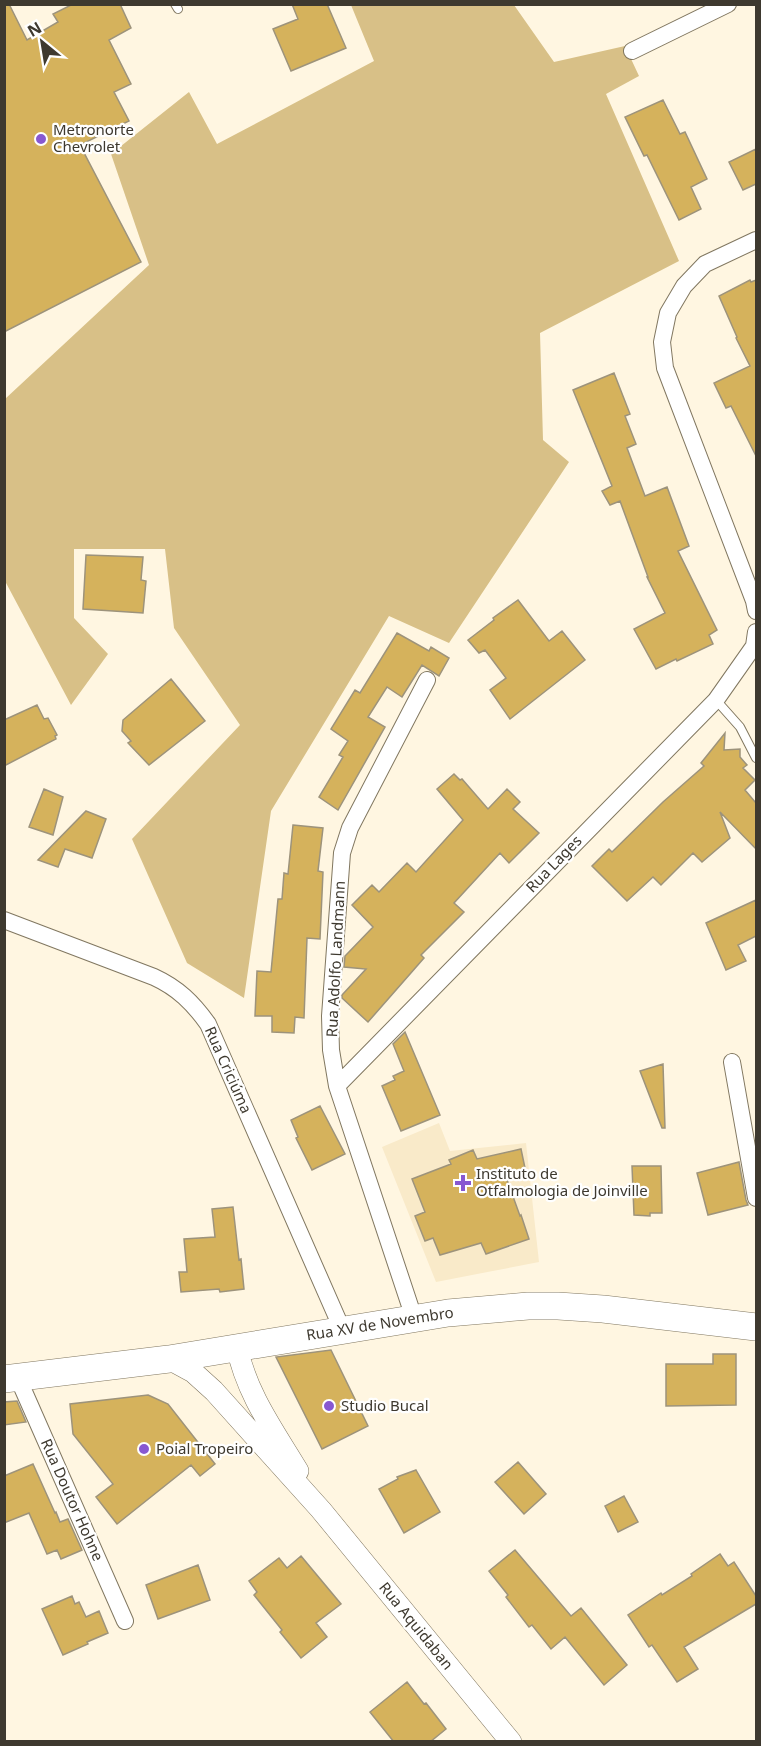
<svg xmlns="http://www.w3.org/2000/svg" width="761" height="1746" viewBox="0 0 761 1746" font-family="'Noto Sans',sans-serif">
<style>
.built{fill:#f9eac9}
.green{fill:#d8c087}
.building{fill:#d5b25c;stroke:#9d937b;stroke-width:1.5}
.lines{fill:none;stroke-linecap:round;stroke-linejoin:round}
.service-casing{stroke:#817760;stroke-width:10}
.minor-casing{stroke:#817760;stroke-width:18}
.tertiary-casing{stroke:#817760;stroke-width:22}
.primary-casing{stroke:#817760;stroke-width:28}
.service{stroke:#fff;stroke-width:8}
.minor{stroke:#fff;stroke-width:16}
.tertiary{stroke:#fff;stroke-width:21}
.primary{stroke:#fff;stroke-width:27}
.poi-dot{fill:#8858d1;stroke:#fff;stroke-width:2}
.labels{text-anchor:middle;stroke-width:4.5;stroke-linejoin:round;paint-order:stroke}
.poi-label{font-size:15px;fill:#3e392f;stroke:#fff;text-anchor:start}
.street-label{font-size:15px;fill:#3e392f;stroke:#fff}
</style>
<rect width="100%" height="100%" fill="#fff6e1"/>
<path class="built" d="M439 1123 450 1151 526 1143 539 1262 436 1282 382 1147Z"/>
<path class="green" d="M351 5H514L554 62 625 46 639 76 606 94 679 261 540 333 543 440 569 462 449 643 389 616 271 811 244 998 187 963 132 839 240 725 174 628 165 549H74V618L108 654 71 705 5 581V399L149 265 111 154 189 92 217 144 374 61Z"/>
<path class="building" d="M4 4H9L27 40 58 22 53 14 73 4H120L131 28 109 40 131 84 114 92 129 121 80 145 141 262 4 332Z
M292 4H327L346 48 291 71 273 29 298 19Z
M663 100 680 134 685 132 707 179 691 187 701 209 679 220 647 155 644 156 625 117Z
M756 149V184L743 190 729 162Z
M750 280 751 282 756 280V456L731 406 726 408 714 383 750 366 736 338 737 337 719 296Z
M614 373 630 414 625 416 636 444 627 448 645 496 667 487 689 546 678 551 717 630 709 635 713 644 677 661 676 659 656 669 634 629 665 613 647 577H648L620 501 610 505 602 491 612 486 573 390Z
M86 555 143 557 141 580 146 581 143 613 83 609Z
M518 600 549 641 562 631 585 660 510 719 490 690 506 678 485 650 479 653 468 640 494 620 493 618Z
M397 633 429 651 431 647 449 658 439 676 422 665 402 697 387 687 368 717 385 727 338 810 319 797 343 757 339 755 348 741 331 729 355 690 360 693Z
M171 679 205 721 149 765 128 743 131 741 122 731 123 720Z
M37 705 44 719 48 718 57 735 55 736 56 739 4 766V720Z
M725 733 724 750 740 749V757L747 765 743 768 755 780 745 790 756 803V849L720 812 730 838 702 862 693 853 661 885 653 877 627 901 592 866 609 849 612 852 663 802 704 766 701 763Z
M454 774 460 780 462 779 488 809 507 789 520 802 513 809 539 833 509 863 500 853 454 903 464 912 421 955 424 958 368 1022 342 998V995L366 969 344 967 345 956 373 927 352 905 372 885 379 892 407 863 416 872 463 820 437 789Z
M44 789 63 797 53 835 29 827Z
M86 811 106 819 92 858 65 849 58 867 38 860Z
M293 825 323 828 318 871 323 872 320 939 307 938 304 1018 295 1017 294 1033 272 1032V1016H255L257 971 271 972 278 899H282L284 873 288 874Z
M756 900V936L738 945 746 961 726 970 706 923Z
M405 1032 440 1115 401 1131 382 1086 395 1080 393 1076 404 1071 393 1044Z
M663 1064 665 1128H662L640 1071Z
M320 1106 345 1154 312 1170 296 1138 298 1137 291 1120Z
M521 1149 526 1173 506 1177 520 1216 521 1215 529 1239 486 1254 481 1243 440 1255 433 1238 425 1241 415 1216 425 1212 412 1179 451 1164 449 1160 473 1150 477 1159Z
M739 1162 746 1200 748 1205 708 1215 697 1173Z
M632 1166H661L662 1213H650V1216L634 1215Z
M233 1207 239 1260 241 1259 244 1289 220 1292 219 1289 181 1292 179 1272H187L184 1239 215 1237 212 1209Z
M331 1350 368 1426 322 1449 276 1357Z
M713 1354H736V1405L666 1406V1364H713Z
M148 1395 168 1404 215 1464 200 1476 191 1465 117 1524 96 1497 113 1484 73 1434 70 1404Z
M17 1401 26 1422 4 1425V1402Z
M518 1462 546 1494 524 1514 495 1482Z
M33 1464 55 1513 56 1512 60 1522 68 1519 82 1550 61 1559 57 1550 47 1554 29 1513 4 1523V1476Z
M416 1470 440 1512 404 1533 379 1489 398 1479 397 1477Z
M624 1496 638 1522 618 1532 605 1506Z
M515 1550 571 1616 581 1608 627 1665 604 1685 565 1637 551 1649 532 1625 529 1627 506 1597 508 1595 489 1571Z
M720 1554 728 1566 734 1562 756 1596V1604L684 1647 698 1669 677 1682 652 1645 649 1647 628 1615 661 1593 662 1595 692 1576 691 1574Z
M301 1556 341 1604 316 1623 327 1637 301 1658 280 1632 282 1630 254 1595 257 1592 249 1581 279 1558 287 1568Z
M198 1565 210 1600 158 1619 146 1585Z
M72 1596 75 1604 79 1602 86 1617 99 1611 108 1633 87 1642 88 1644 63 1655 42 1609Z
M407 1682 424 1704 426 1703 446 1729 430 1742H394L370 1712Z"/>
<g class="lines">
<defs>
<path id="service" d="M175 4 178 9
M716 700 740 727 756 758"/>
<path id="minor" d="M632 51 728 4
M756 240 705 264 684 286 668 313 662 342 665 368 754 601 756 611
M4 920 154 977C178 988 193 1003 208 1024L342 1329
M732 1062 756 1198
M337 1086 716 700 754 646 756 632
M414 1318 337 1086 331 1050 330 1016 342 853 350 828 427 680
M18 1378 125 1621"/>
<path id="tertiary" d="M237 1347C246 1393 274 1431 298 1471
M169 1359 193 1372 214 1391 321 1510 511 1742"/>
<path id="primary" d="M4 1379 169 1359 448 1313 528 1306H558L603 1309 756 1327"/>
</defs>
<use href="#service" class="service-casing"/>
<use href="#minor" class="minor-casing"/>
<use href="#tertiary" class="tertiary-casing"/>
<use href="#primary" class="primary-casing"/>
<use href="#service" class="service"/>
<use href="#minor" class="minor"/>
<use href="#tertiary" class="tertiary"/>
<use href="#primary" class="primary"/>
</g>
<g class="poi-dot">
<circle cx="41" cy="139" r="6"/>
<path d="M460 1174h6v6h6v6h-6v6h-6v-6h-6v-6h6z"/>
<circle cx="329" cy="1406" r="6"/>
<circle cx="144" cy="1449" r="6"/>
</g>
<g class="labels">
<g class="poi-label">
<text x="53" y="135">Metronorte<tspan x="53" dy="17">Chevrolet</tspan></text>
<text x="476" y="1179">Instituto de<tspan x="476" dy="17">Otfalmologia de Joinville</tspan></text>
<text x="341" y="1411">Studio Bucal</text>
<text x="156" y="1454">Poial Tropeiro</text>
</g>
<g class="street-label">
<text transform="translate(554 864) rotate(-46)" y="5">Rua Lages</text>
<text transform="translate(336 959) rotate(-87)" y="5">Rua Adolfo Landmann</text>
<text transform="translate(228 1070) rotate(66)" y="5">Rua Criciúma</text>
<text transform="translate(380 1324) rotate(-9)" y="5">Rua XV de Novembro</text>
<text transform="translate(72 1500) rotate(66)" y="5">Rua Doutor Hohne</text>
<text transform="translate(416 1626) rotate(51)" y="5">Rua Aquidaban</text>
</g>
</g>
<rect width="761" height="1746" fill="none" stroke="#3e392f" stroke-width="12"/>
<g transform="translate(42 42) rotate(330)" stroke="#ffffff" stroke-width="4.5" paint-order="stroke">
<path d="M0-4.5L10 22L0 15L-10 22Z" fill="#3e392f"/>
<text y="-9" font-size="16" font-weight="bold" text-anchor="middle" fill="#3e392f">N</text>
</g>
</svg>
